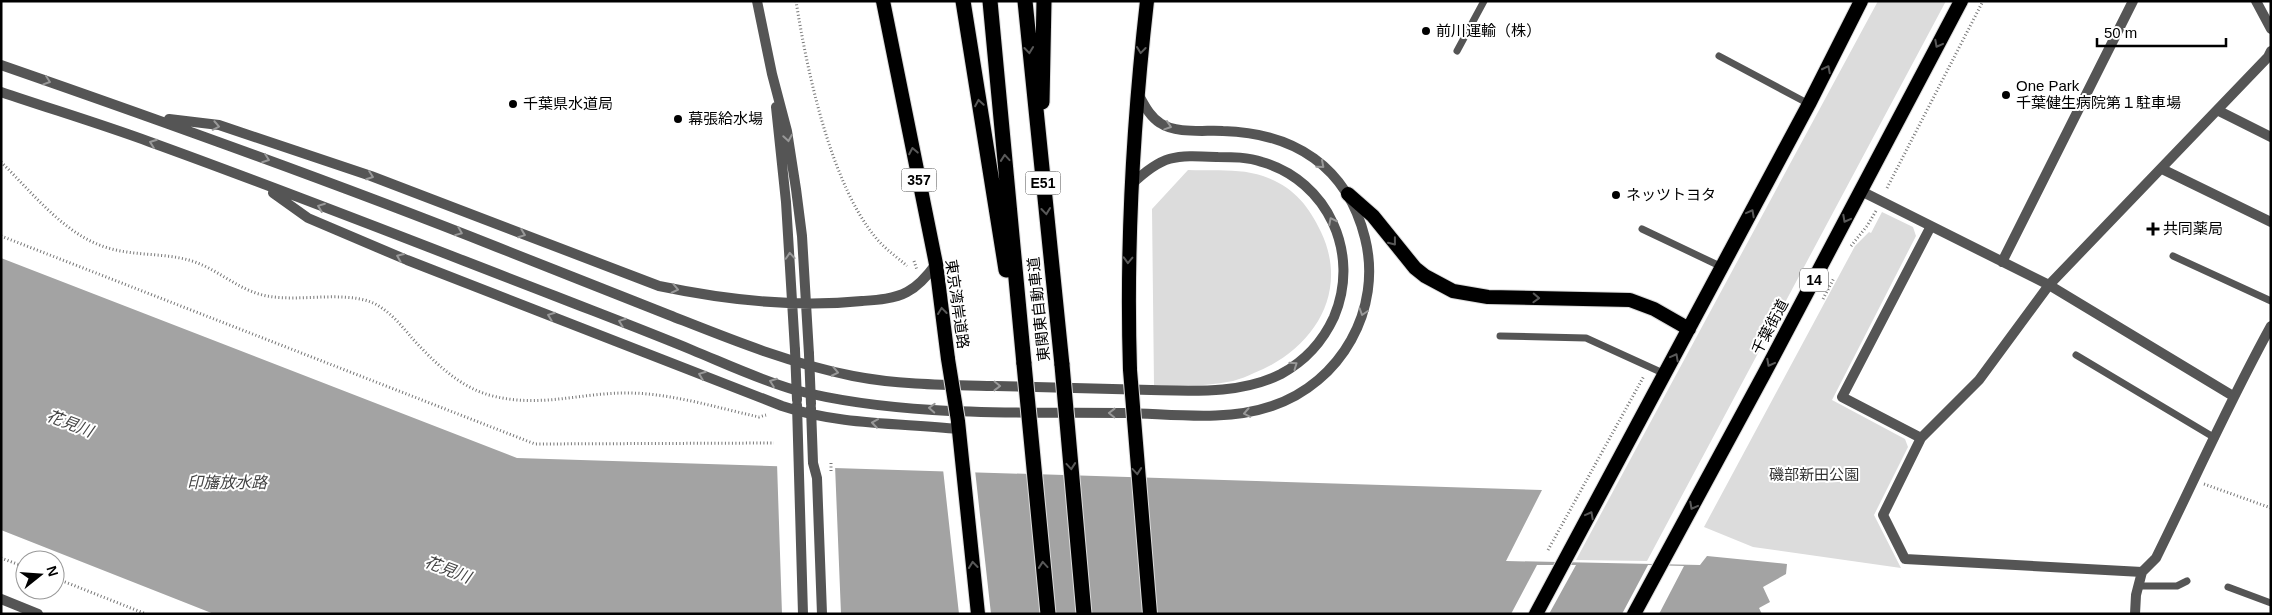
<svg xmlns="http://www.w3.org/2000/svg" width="2272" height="615" viewBox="0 0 2272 615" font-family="Arial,'Noto Sans JP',sans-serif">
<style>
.green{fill:#dcdcdc}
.water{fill:#a3a3a3}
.pier{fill:#fff}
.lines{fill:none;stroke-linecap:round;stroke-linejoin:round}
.trunk-casing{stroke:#dbdbdb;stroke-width:16}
.motorway-casing{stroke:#dbdbdb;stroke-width:17}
.path{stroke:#777;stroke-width:3;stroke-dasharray:1 2.5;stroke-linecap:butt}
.service{stroke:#555;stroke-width:7}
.minor{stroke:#555;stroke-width:10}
.tertiary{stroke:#555;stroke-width:10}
.trunk{stroke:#000;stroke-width:14}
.motorway{stroke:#000;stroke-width:15}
.trunk-bridge-casing{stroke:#dbdbdb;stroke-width:16;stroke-linecap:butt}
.motorway-bridge-casing{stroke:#dbdbdb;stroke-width:17;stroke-linecap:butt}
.tertiary-bridge{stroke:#555;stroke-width:10}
.trunk-bridge{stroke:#000;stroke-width:14}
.motorway-bridge{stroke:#000;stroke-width:15}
.oneway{stroke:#595959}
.oneway2{stroke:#999}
.poi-dot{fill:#000;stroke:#fff;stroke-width:2}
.labels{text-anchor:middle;stroke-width:4;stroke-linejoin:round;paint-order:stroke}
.shield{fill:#fff;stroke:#4c4c4c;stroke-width:1}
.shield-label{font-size:14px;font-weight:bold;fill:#000}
.poi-label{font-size:15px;fill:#000;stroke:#fff;text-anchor:start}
.street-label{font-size:15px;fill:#000;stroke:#fff}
.park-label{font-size:15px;fill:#333;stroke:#fff}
.water-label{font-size:16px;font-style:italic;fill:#444;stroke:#fff}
</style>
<rect width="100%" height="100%" fill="#fff"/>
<path class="green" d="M1878 1H1946L1647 561 1576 560Z
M1188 170C1212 171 1240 168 1263 176 1292 186 1308 204 1321 232 1350 293 1313 350 1254 373 1248 376 1240 379 1233 381 1208 386 1179 387 1154 385L1152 209Z
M1882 212 1913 227 1916 236 1832 400 1905 439 1908 447 1874 515 1901 568 1753 547 1704 527 1855 246 1869 232 1871 233Z"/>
<path class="water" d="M1 258 517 458 1542 490 1506 561 1700 565 1707 556 1787 564 1786 574 1763 587 1770 602 1759 608 1762 614H214L1 530Z"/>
<path class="pier" d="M777 463 835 465 841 614H782Z
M943 469 975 470 991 614H959Z
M1537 565H1576L1549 614H1511Z
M1648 565 1684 566 1659 614H1622Z"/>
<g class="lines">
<defs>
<path id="trunk" d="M883 1 936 264 948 359
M1348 194 1373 216 1415 268 1425 276 1453 291 1488 297 1630 300 1654 309 1689 329
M1130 370C1126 246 1133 124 1147 1
M958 421 978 614
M1536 614 1809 104 1861 1
M1634 614 1764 374 1961 1"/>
<path id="motorway" d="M963 1 1006 270
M990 1 1024 364
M1025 1 1062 365
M1042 102 1044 1"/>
</defs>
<use href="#trunk" class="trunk-casing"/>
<use href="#motorway" class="motorway-casing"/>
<path class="path" d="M796 1C807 71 831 184 876 238 885 249 897 257 907 266
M1 162C35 195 68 240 116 250 142 256 169 253 195 262 220 271 240 291 267 296 300 302 341 291 371 302 388 309 401 325 412 338 433 361 458 386 489 395 540 409 581 392 631 393 674 394 718 408 759 417L766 415
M1887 188 1983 1
M1 236 535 444 774 443
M1851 246 1867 226 1876 211
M914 261 917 270
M1823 299 1834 278
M831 463V473
M2204 484 2271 508
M1548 550 1644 376
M1 558 25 567
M55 578 146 614"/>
<path class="service" d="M1457 51 1484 1
M1719 56 1809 104
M1642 229 1722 267
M2173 256 2271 301
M1500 336 1586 338 1665 374
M2076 355 2215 438
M2138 586H2177L2187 581
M2228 587 2271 603"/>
<path class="minor" d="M2256 1 2271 29
M2219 111 2271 137
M2162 169 2271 222
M1861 191 2049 285 2233 396
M2002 262 2133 1
M1921 438 1842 397 1931 226
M2142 572 2156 558C2194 481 2229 402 2271 326
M2135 614 2136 595 2142 572 1905 559 1883 515 1921 438 1979 380 2049 285 2268 57 2271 51"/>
<path class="tertiary" d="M757 1 772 74 787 131 796 189 802 236 809 354
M1 65C168 123 333 182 497 247 554 270 612 292 669 315 730 339 788 363 853 376 899 385 946 385 993 386 1046 387 1099 389 1151 390 1195 391 1241 394 1281 374 1305 361 1323 341 1334 317 1361 254 1328 181 1262 162 1248 157 1232 157 1218 157 1175 155 1163 154 1131 185
M1 92C51 109 101 124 150 142 286 191 420 244 555 296 601 314 646 331 692 350 726 364 760 380 795 390 900 417 1018 412 1125 413 1173 414 1226 422 1272 406 1341 383 1383 309 1365 238 1347 166 1294 133 1223 131 1204 130 1176 134 1160 123 1149 116 1144 104 1138 94
M776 107 786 202 795 350
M169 119 219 125 371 176 659 286C726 300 794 308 862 301 876 300 894 299 907 292 919 286 928 275 936 264
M273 193 308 218 407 260 782 406C838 425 900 423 958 429
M797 405 803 614
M811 408 813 463 817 478 822 614
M1 599 38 614"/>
<use href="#trunk" class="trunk"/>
<use href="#motorway" class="motorway"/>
<defs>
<path id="trunk-bridge" d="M948 359 958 421
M1130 370 1150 614"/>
<path id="motorway-bridge" d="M1024 364 1048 614
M1062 365 1084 614"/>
</defs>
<use href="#trunk-bridge" class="trunk-bridge-casing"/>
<use href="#motorway-bridge" class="motorway-bridge-casing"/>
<path class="tertiary-bridge" d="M795 350 797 400
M809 354 811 404"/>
<use href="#trunk-bridge" class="trunk-bridge"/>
<use href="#motorway-bridge" class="motorway-bridge"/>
</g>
<defs><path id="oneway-chevron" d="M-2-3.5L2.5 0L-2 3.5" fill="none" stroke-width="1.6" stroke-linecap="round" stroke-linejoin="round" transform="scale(1.25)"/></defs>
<g class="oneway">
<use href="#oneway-chevron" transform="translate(1938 44) rotate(118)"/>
<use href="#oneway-chevron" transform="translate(1029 50) rotate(84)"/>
<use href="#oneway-chevron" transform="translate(1141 50) rotate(97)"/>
<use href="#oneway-chevron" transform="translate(1827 69) rotate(-63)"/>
<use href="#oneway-chevron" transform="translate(979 103) rotate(-99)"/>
<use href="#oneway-chevron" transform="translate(913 151) rotate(-101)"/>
<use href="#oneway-chevron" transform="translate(1005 158) rotate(-95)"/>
<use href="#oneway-chevron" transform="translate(1046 211) rotate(84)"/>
<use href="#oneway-chevron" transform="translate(1751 213) rotate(-62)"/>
<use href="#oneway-chevron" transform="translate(1846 219) rotate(118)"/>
<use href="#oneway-chevron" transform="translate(1393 242) rotate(52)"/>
<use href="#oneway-chevron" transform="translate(1128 260) rotate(92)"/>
<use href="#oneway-chevron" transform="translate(1536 298) rotate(2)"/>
<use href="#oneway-chevron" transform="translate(942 311) rotate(-97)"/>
<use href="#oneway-chevron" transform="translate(1675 357) rotate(-62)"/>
<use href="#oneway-chevron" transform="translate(1770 363) rotate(118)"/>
<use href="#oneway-chevron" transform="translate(1071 466) rotate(85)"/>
<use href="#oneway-chevron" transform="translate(1137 471) rotate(85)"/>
<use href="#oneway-chevron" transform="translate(1693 506) rotate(118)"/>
<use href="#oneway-chevron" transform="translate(1590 515) rotate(-62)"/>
<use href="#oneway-chevron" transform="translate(973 565) rotate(-96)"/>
<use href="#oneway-chevron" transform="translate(1043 565) rotate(-95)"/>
</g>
<g class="oneway2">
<use href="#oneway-chevron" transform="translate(47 81) rotate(19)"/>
<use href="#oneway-chevron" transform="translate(216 126) rotate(11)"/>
<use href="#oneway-chevron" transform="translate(1168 126) rotate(18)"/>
<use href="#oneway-chevron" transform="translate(788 138) rotate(81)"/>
<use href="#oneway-chevron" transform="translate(153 143) rotate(-160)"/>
<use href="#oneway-chevron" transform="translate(266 159) rotate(20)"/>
<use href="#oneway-chevron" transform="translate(1321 165) rotate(41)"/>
<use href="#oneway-chevron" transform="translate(370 176) rotate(20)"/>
<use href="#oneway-chevron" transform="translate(321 207) rotate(-159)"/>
<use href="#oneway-chevron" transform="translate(1332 221) rotate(-117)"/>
<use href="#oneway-chevron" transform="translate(459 232) rotate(22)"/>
<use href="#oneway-chevron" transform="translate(522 234) rotate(21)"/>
<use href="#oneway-chevron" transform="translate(790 256) rotate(-94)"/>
<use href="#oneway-chevron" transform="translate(400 257) rotate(-157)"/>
<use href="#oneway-chevron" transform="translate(675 289) rotate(12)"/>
<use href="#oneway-chevron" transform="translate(1363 312) rotate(108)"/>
<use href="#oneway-chevron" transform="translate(551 316) rotate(-159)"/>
<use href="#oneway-chevron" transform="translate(622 322) rotate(-159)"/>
<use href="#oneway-chevron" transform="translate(1294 365) rotate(-35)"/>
<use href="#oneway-chevron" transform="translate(835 372) rotate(12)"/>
<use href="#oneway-chevron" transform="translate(702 375) rotate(-159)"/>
<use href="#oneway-chevron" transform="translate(773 382) rotate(-160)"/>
<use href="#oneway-chevron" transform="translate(997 386) rotate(1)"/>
<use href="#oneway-chevron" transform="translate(932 408) rotate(-177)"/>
<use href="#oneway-chevron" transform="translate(1112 413) rotate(-179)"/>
<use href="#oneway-chevron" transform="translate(1247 413) rotate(169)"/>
<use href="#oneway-chevron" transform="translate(875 423) rotate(-172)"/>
</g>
<g class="poi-dot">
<circle cx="1426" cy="31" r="5"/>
<circle cx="2006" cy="95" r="5"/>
<circle cx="513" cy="104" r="5"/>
<circle cx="678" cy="119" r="5"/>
<circle cx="1616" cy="195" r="5"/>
<path d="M2150.5 221.5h5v5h5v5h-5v5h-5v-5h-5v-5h5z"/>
</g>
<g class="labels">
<g class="shield">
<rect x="901.5" y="168.5" width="35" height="23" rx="4"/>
<rect x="1025.5" y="171.5" width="35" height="23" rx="4"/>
<rect x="1800" y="268.5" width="28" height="23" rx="4"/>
</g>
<g class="shield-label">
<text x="919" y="185">357</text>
<text x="1043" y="188">E51</text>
<text x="1814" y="285">14</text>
</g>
<g class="poi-label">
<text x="1436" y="36">前川運輸（株）</text>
<text x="2016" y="91">One Park<tspan x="2016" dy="17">千葉健生病院第１駐車場</tspan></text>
<text x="523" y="109">千葉県水道局</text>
<text x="688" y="124">幕張給水場</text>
<text x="1626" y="200">ネッツトヨタ</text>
<text x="2163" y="234">共同薬局</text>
</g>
<g class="street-label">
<text transform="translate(957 304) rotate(82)" y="5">東京湾岸道路</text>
<text transform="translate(1039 309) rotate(-96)" y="5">東関東自動車道</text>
<text transform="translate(1770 327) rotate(-62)" y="5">千葉街道</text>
</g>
<g class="park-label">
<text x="1814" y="480">磯部新田公園</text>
</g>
<g class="water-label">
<text transform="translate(70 423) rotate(21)" y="6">花見川</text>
<text x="227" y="488">印旛放水路</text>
<text transform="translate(448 569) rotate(21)" y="6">花見川</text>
</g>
</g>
<rect width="2272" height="615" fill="none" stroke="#000000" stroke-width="5"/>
<g transform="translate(40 575) rotate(73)"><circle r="24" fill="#ffffff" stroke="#999999"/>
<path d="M0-4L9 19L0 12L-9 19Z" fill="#000000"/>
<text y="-8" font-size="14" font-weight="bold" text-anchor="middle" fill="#000000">N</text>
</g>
<path d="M2097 38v8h129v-8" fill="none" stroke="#000000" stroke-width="2.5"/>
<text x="2104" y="38" font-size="15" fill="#000000" stroke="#ffffff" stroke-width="4" paint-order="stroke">50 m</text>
</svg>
